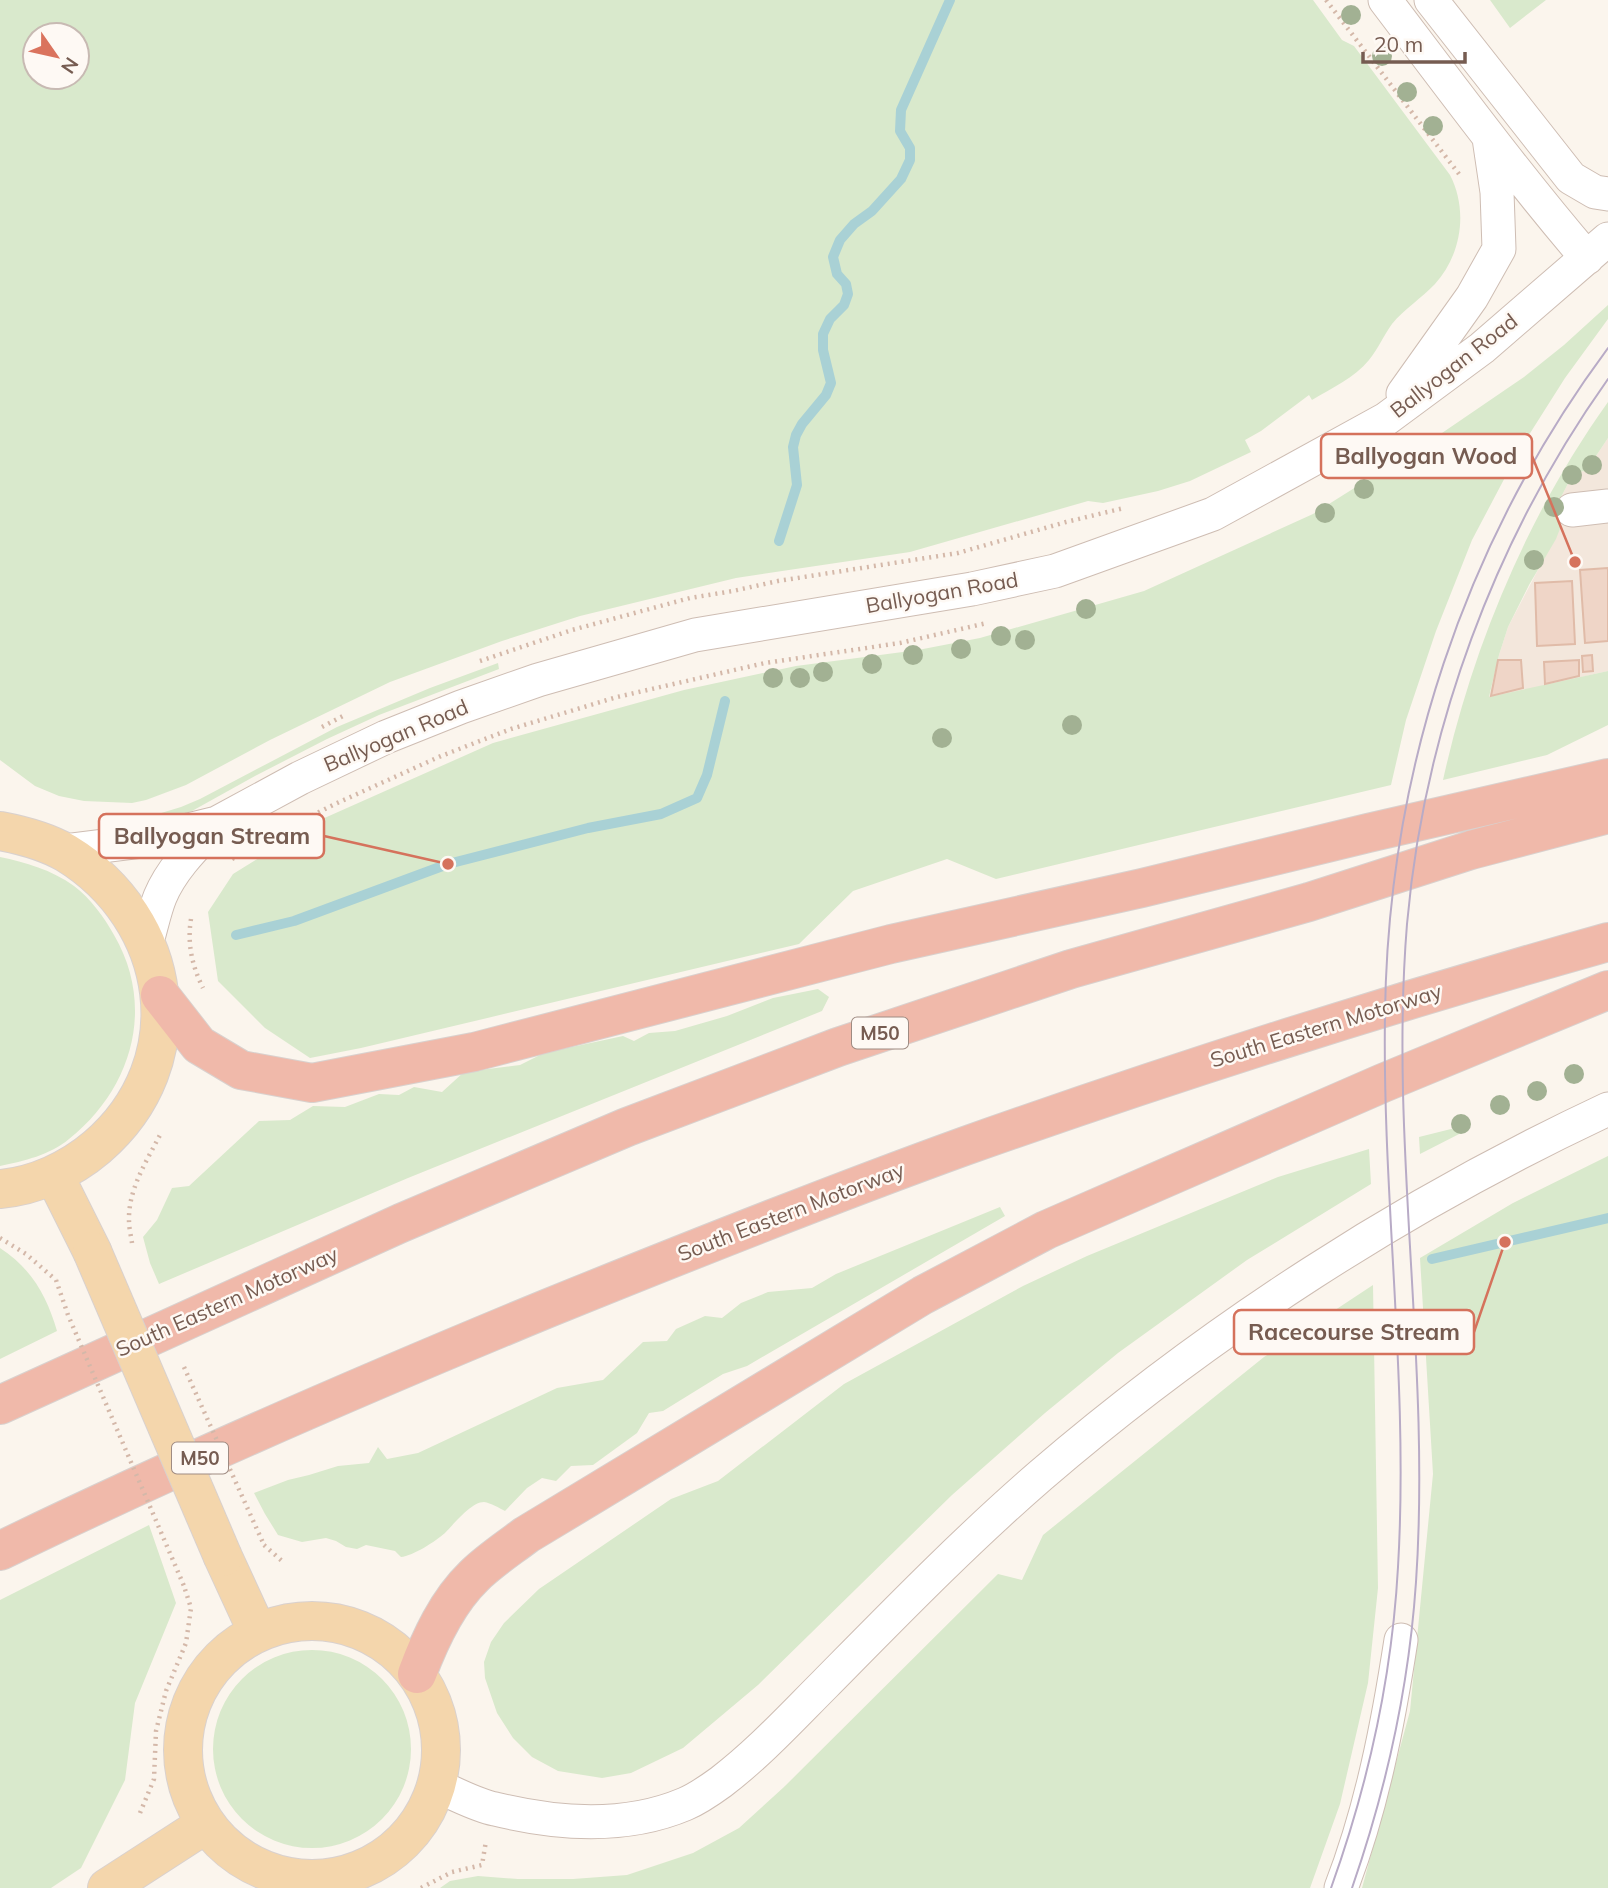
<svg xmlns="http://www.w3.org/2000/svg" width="1608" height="1888" viewBox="0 0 1608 1888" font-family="Mulish,sans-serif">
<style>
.residential{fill:#f3e7dc}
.green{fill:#d9e9cc;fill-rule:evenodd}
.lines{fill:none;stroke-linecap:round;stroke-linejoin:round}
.stream{stroke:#a9d1d5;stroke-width:10}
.building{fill:#efd5c7;stroke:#e0bba8;stroke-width:2}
.minor-casing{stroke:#cebdb3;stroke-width:35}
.major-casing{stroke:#d9d1ce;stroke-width:40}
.highway-casing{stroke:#d9d1ce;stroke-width:40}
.path{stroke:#d4b8a9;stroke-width:4.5;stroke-dasharray:2 5;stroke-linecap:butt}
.minor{stroke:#fff;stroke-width:33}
.major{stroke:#f4d6ac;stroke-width:38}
.highway{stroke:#f0b9aa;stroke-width:38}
.tram{stroke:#b8abc6;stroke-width:2}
.major-bridge-casing{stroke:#d9d1ce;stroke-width:40;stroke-linecap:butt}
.path-bridge{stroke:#d4b8a9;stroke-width:4.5;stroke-dasharray:2 5;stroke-linecap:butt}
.major-bridge{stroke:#f4d6ac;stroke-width:38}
.tree{fill:#a2b193}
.labels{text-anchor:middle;stroke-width:5;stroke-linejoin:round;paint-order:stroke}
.shield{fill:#fef9f4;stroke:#9f8b82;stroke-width:2}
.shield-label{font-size:19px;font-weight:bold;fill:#765c51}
.street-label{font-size:21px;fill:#765c51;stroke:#fef9f4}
.leader{fill:none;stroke:#d5725c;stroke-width:2.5}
.callout-dot{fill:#d5725c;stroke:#fef9f4;stroke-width:2.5}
.callout{fill:#fef9f4;stroke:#d5725c;stroke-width:2.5}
.callout-label{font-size:23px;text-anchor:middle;font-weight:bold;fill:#765c51}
</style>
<rect width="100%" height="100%" fill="#fbf5ed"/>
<path class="residential" d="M1608 438V671L1489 698 1499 655 1508 627 1561 526 1560 499 1574 472 1586 471Z"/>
<path class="green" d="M0 0H1313L1342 40 1354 46 1450 175C1468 210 1462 254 1435 284 1422 298 1404 309 1392 324 1384 335 1378 349 1369 360 1354 378 1332 388 1312 400L1309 395 1261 431 1245 440 1251 452 1190 481 1158 491 1103 503 1088 501 910 552 736 578 580 616 502 641 390 682 270 740 186 785 146 800 132 803 84 801 59 796 35 786 0 760ZM35 35H77V77H35Z
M1490 0H1546L1510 28Z
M1608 305V319L1565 378 1520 449 1472 540 1436 631 1406 720 1391 785 996 879 947 859 853 891 799 944 361 1048 310 1058 265 1028 218 981 208 912 233 874 320 820 493 743 684 690 796 666 918 650 980 638 1144 591 1313 514 1442 433 1524 377 1564 345Z
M1608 402V438L1586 471 1574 472 1560 499 1561 526 1556 539 1529 585 1508 627 1499 655 1489 697 1608 671V725L1547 755 1443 780C1473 645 1528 514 1608 402Z
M498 663 499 669 379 715 327 739 255 776 192 811 171 818 148 823V817L181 807 200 799 337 727 430 688Z
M0 857C25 862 52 870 74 886 91 899 104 917 114 935 156 1007 132 1089 69 1139 50 1155 24 1161 0 1166Z
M818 989 829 997 822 1011 408 1178 159 1284 150 1263 143 1237 157 1220 172 1188 189 1186 259 1121 290 1120 313 1106 345 1107 379 1094 399 1095 414 1087 442 1092 464 1072 520 1065 544 1053 623 1036 634 1041 649 1033 675 1031 727 1016 773 998Z
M1451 1129 1465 1131 1420 1154 1419 1137Z
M1369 1149 1371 1184 1247 1260 1118 1353 1045 1413 952 1495 758 1685 683 1748 631 1773 602 1778 558 1771 532 1757 513 1738 497 1713 485 1678 484 1662 491 1642 504 1623 539 1589 671 1499 718 1481 844 1384 1023 1286 1087 1256 1278 1177Z
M1608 1156V1888H1362L1410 1711 1433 1474 1420 1258 1513 1203Z
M1000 1207 1005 1216 747 1366 723 1374 663 1411 649 1413 637 1433 593 1465 571 1466 556 1481 542 1478 527 1488 505 1511C499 1508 491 1503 484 1502 471 1502 454 1524 445 1533 436 1541 413 1556 401 1557L395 1551 366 1545 357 1549 346 1547 336 1541 326 1538 302 1542 278 1535 265 1514 254 1493 288 1480 309 1475 338 1466 369 1463 378 1447 387 1459 418 1453 557 1388 603 1380 643 1342 667 1341 676 1329 705 1316 722 1318 741 1303 768 1292 812 1288 836 1274Z
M0 1248C31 1268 47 1296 57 1331L0 1359Z
M1373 1285 1378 1588 1368 1683 1340 1804 1310 1888H440L450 1881 478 1876 518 1879H573L627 1875 693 1853 739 1828 784 1787 998 1574 1022 1580 1043 1535 1264 1357Z
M149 1525 176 1603 135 1703 125 1780 81 1868 51 1888H0V1600Z
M213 1749a99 99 0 1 1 198 0a99 99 0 1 1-198 0Z"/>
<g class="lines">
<path class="stream" d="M779 541 797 485 793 447 796 435 802 424 826 395 831 383 823 350V334L830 319 844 305 848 294 846 284 837 274 833 257 840 240 854 224 872 211 901 179 910 160V148L900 131 901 110 950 0
M236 935 294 921 448 864 588 828 661 814 697 798 707 775 725 701
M1432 1259 1608 1218"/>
</g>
<path class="building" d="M1608 568V641L1585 643 1580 570Z
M1572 581 1575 644 1537 646 1535 583Z
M1592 655 1593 671 1583 672 1582 656Z
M1498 660H1521L1523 688 1491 696Z
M1579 660V676L1545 684 1544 662Z"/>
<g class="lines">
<defs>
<path id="minor" d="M1385 0C1451 87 1516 175 1587 258
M1431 0 1571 178 1595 192 1608 194
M1403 394 1472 297 1499 249 1497 192 1489 138
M1572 510 1608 506
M63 851 143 841 217 823 300 778 386 737 461 707 538 680 695 635 972 589 1055 571 1213 514 1386 419 1482 348 1608 239
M146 945C151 929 154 912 160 897 172 868 196 845 217 823
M436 1786C455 1793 475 1805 495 1809 556 1824 626 1829 685 1804 697 1799 710 1790 721 1782 759 1753 791 1718 825 1684 895 1613 965 1541 1040 1476 1211 1329 1405 1204 1608 1109
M1341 1888C1372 1808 1388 1724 1401 1640"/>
<path id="major" d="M0 831C21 835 47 842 66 853 174 919 196 1062 97 1147 70 1170 35 1186 0 1189
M54 1175 92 1251
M223 1557 258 1633
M183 1750a129 129 0 1 1 258 0a129 129 0 1 1-258 0Z
M107 1888 206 1824"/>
<path id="highway" d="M160 995 199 1045 241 1070 312 1083 474 1052 891 944 1142 888 1368 833 1608 778
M0 1405 401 1223 627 1127 838 1047 1071 969 1309 902 1471 850 1608 814
M0 1551C179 1464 362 1385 546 1309 684 1253 824 1197 965 1146 1177 1071 1391 1003 1608 942
M417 1674C430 1639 447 1602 474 1576 489 1561 509 1548 526 1535L923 1295 1046 1230 1383 1083 1608 990"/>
</defs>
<use href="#minor" class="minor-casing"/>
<use href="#major" class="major-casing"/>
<use href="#highway" class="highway-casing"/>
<path class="path" d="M1326 0 1459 174
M480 661 572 630 690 598 733 591 778 581 958 553 1066 522 1124 508
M322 727 345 715
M232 859 265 839 335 804 441 756 511 729 617 697 765 663 900 643 987 623
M191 919C187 943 192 966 203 988
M0 1238 26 1254 56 1280
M132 1243C131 1236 129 1228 129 1221 128 1190 146 1162 160 1135
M264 1545 282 1561
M140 1813 154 1779 156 1731 166 1691 186 1643 191 1608 184 1586
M421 1888 452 1872 482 1865 486 1841"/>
<use href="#minor" class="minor"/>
<use href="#major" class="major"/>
<use href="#highway" class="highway"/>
<path class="tram" d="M1331 1888C1368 1785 1392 1677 1398 1567 1409 1383 1382 1198 1385 1014 1388 773 1464 542 1608 348
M1352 1888C1386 1790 1409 1686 1416 1582 1431 1363 1389 1144 1407 924 1424 730 1495 538 1608 379"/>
<defs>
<path id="major-bridge" d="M92 1251 223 1557"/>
</defs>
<use href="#major-bridge" class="major-bridge-casing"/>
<path class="path-bridge" d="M56 1280 68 1315 184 1586
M184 1367 264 1545"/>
<use href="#major-bridge" class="major-bridge"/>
</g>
<g class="tree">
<circle cx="1351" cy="15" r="10"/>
<circle cx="1382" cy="56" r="10"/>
<circle cx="1407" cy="92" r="10"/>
<circle cx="1433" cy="126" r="10"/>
<circle cx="1592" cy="465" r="10"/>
<circle cx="1572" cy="475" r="10"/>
<circle cx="1364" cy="489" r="10"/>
<circle cx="1554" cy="507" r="10"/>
<circle cx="1325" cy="513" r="10"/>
<circle cx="1534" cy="560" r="10"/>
<circle cx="1086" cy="609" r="10"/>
<circle cx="1001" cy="636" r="10"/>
<circle cx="1025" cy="640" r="10"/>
<circle cx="961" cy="649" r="10"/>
<circle cx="913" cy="655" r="10"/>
<circle cx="872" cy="664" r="10"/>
<circle cx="823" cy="672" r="10"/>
<circle cx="773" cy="678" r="10"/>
<circle cx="800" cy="678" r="10"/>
<circle cx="1072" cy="725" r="10"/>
<circle cx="942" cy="738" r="10"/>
<circle cx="1574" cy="1074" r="10"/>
<circle cx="1537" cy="1091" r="10"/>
<circle cx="1500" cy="1105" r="10"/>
<circle cx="1461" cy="1124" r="10"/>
</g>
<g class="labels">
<g class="shield">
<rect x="852" y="1017.5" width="56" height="31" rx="5"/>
<rect x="172" y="1442.5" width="56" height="31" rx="5"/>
</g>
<g class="shield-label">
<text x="880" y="1040">M50</text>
<text x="200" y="1465">M50</text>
</g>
<g class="street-label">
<text transform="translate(1454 366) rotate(-38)" y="7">Ballyogan Road</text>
<text transform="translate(942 593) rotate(-10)" y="7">Ballyogan Road</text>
<text transform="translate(396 736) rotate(-23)" y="7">Ballyogan Road</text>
<text transform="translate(1326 1026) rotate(-17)" y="7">South Eastern Motorway</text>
<text transform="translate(791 1212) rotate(-21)" y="7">South Eastern Motorway</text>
<text transform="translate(227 1302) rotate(-24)" y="7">South Eastern Motorway</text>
</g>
</g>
<path class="leader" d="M1575 562L1532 456M448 864L324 836M1505 1242L1474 1332"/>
<g class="callout-dot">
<circle cx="1575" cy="562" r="7"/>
<circle cx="448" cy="864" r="7"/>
<circle cx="1505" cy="1242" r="7"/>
</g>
<g class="callout">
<rect x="1321" y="434" width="211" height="44" rx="7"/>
<rect x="99" y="814" width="225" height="44" rx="7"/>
<rect x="1234" y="1310" width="240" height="44" rx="7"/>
</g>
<g class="callout-label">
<text x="1426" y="464">Ballyogan Wood</text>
<text x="212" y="844">Ballyogan Stream</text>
<text x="1354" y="1340">Racecourse Stream</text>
</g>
<g transform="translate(56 56) rotate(124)"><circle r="33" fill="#fef9f4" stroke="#c8bab3" stroke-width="2"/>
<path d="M0-5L12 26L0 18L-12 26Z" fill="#da735d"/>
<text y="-10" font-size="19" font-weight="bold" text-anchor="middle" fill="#765c51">N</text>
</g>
<path d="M1363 52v10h102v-10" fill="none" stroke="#765c51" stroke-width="3.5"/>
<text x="1374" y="52" font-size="21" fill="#765c51" stroke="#fef9f4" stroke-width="5" paint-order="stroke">20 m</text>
</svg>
